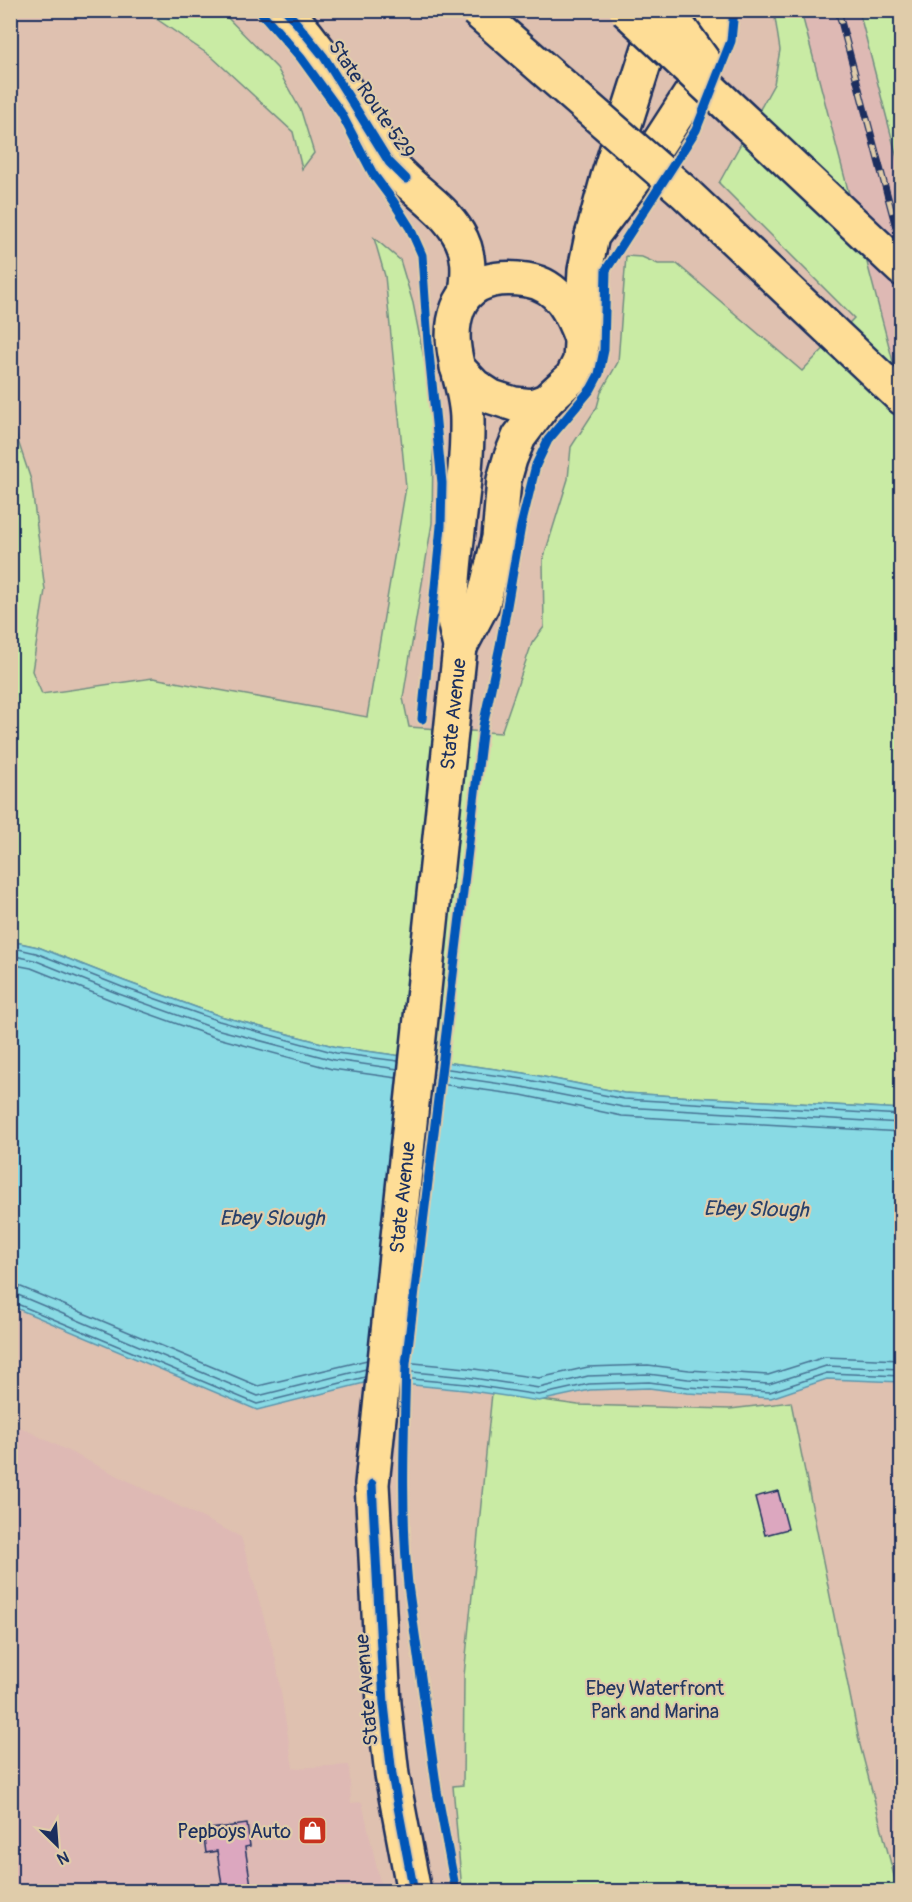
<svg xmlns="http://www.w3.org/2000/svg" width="912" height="1902" viewBox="0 0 912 1902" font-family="Pangolin,sans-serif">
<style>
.built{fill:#deb9b4}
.green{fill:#c9eba4;stroke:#728d81;stroke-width:1.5}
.water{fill:#89dae4;stroke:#5d96ae;stroke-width:1.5}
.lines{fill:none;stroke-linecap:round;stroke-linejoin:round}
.shore{stroke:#477394;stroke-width:1.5}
.building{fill:#dca7bf;stroke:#1b2f5e;stroke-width:1.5}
.primary-casing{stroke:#1b2f5e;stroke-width:38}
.motorway-casing{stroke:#1b2f5e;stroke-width:38}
.primary{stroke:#fedd96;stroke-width:33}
.motorway{stroke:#fedd96;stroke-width:33}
.rail-casing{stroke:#1b2f5e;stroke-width:7}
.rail{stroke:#e0ccaa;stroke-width:4.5;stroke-dasharray:14;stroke-linecap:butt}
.motorway-bridge-casing{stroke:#1b2f5e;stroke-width:38;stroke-linecap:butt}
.motorway-bridge{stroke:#fedd96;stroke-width:33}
.cycleway-casing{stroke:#e0ccaa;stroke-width:13}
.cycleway{stroke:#0057b8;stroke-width:9}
.labels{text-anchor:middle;stroke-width:4.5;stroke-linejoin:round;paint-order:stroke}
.street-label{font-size:20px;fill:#1b2f5e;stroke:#e0ccaa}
.park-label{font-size:20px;fill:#243862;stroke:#e0ccaa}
.poi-label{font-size:20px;fill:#1b2f5e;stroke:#e0ccaa;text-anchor:end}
.water-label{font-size:21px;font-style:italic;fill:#26406b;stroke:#e0ccaa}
</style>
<rect width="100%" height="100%" fill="#dfc1b0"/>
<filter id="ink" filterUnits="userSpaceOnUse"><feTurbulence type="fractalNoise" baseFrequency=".0167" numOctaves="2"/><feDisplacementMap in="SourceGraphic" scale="12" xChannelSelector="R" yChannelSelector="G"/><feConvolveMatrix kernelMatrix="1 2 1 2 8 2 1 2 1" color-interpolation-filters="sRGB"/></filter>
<g filter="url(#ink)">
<path class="built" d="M801 11H859L901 173V392Z
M10 1422 241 1537 276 1661 293 1768 349 1765 351 1803 362 1802 382 1891H11Z"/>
<path class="green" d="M145 11H221L277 68 301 111 314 153 302 169 293 132 212 57Z
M774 11H801L901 392V1109L624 1093 524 1073 337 1047 220 1016 124 981 38 947 11 941 10 417 31 480 45 590 32 671 42 694 153 678 367 717 406 487 385 276 374 238 400 260 413 303 428 379 433 450 432 523 403 698 409 727 501 733 532 643 544 627 543 560 568 479 571 447 597 407 601 392 618 362 626 256 642 257 658 264H677L802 371 854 318 719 183 774 84 780 50Z
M859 11H901V173Z
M492 1393 578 1405 730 1409 791 1402 860 1745 898 1891H462L453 1786 463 1785 464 1676Z"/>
<path class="water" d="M10 941 38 947 124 981 220 1016 337 1047 524 1073 624 1093 901 1109V1382L827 1379 771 1398 687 1393 649 1388 590 1390 539 1401 465 1390 372 1381 257 1410 11 1306Z"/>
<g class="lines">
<path class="shore" d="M10 947 36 953 122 987 219 1021 336 1053 398 1061
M10 955 34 960 119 994 216 1029 334 1060 398 1069
M10 964 31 968 116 1002 214 1037 332 1069 397 1078
M434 1067 523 1079 624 1099 902 1115
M433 1074 522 1087 623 1107 902 1123
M432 1083 521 1095 622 1116 902 1132
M10 1285 21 1287 258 1386 367 1360
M10 1294 18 1295 258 1396 366 1369
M10 1301 257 1404 365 1377
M403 1362 467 1368 539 1378 588 1367 648 1365 689 1370 768 1375 825 1357 902 1360
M402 1371 466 1377 539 1388 588 1376 648 1374 688 1379 769 1384 826 1366 902 1369
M401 1378 466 1384 539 1395 589 1384 649 1382 687 1387 770 1392 827 1373 902 1376"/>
</g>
<path class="building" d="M778 1491 788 1529 765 1535 755 1497Z
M247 1824 250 1846 245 1847 252 1892H223L217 1851 206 1853 203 1830Z"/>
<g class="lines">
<defs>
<g id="primary">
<path d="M286 10C317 44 342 83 366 121 374 134 380 148 388 161 408 188 441 204 458 233 470 252 469 272 466 294"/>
<path d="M457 367 475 386 492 397 514 404 532 406 546 401 572 377 580 361 585 270 592 236 636 178 695 87 709 56 716 10"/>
<path d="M460 647 483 603 499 538 504 480 510 459 519 437 546 401"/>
<path id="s1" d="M414 1892 392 1775 384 1704 372 1484 460 647C457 632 451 614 452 598 454 539 468 480 467 420 467 382 443 347 458 308 469 279 500 276 527 280 560 285 572 314 582 341"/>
</g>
<path id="motorway" d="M748 124 902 269
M682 190 902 398
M592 236 608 177 661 10"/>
</defs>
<use href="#primary" class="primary-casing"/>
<use href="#motorway" class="motorway-casing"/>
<use href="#primary" class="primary"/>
<use href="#motorway" class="motorway"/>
<defs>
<path id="rail" d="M838 10 902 250"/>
</defs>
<use href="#rail" class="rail-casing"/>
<use href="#rail" class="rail"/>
<defs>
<path id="motorway-bridge" d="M476 10 682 190
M626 10 748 124
M667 10 707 66"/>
</defs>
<use href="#motorway-bridge" class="motorway-bridge-casing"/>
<use href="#motorway-bridge" class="motorway-bridge"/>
<defs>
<path id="cycleway" d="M259 10 301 58 341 113 373 174 393 201 410 228 422 255 428 343 442 483 441 526 422 719
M286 10 324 57 389 162 406 179
M372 1484 384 1704 392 1775 414 1892
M456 1892 437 1791 408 1585C401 1512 404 1437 406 1364L483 726 500 646 521 526 536 465 548 440 591 389 599 374 604 350 606 270 696 130 731 41 734 10"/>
</defs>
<use href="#cycleway" class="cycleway-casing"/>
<use href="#cycleway" class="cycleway"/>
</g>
</g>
<defs>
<symbol id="shop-square" viewBox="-11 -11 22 22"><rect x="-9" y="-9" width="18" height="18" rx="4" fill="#c8321e" stroke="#e0ccaa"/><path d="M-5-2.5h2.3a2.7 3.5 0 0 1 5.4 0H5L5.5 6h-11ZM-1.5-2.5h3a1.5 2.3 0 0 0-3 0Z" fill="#fff"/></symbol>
</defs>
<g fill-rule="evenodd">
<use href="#shop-square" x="296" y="1814" width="33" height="33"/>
</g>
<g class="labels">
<g class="street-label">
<text transform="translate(372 99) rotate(56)" y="7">State Route 529</text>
<text dy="7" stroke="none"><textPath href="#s1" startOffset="1185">State Avenue</textPath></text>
<text dy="7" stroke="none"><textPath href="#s1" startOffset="699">State Avenue</textPath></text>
<text transform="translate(366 1690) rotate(-95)" y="7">State Avenue</text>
</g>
<g class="park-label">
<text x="655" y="1695">Ebey Waterfront<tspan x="655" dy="23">Park and Marina</tspan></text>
</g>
<g class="poi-label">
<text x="291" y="1838">Pepboys Auto</text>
</g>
<g class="water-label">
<text transform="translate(756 1209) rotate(1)" y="7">Ebey Slough</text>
<text x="272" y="1225">Ebey Slough</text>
</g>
</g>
<rect width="912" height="1902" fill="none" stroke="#e0ccaa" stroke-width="36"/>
<rect x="18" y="18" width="876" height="1866" fill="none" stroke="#1b2f5e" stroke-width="2" filter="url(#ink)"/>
<g transform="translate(57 1845) rotate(155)" stroke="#e0ccaa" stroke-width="4.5" paint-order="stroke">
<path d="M0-4.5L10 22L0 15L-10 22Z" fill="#1b2f5e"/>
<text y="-9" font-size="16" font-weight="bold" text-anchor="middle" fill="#1b2f5e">N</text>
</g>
</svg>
